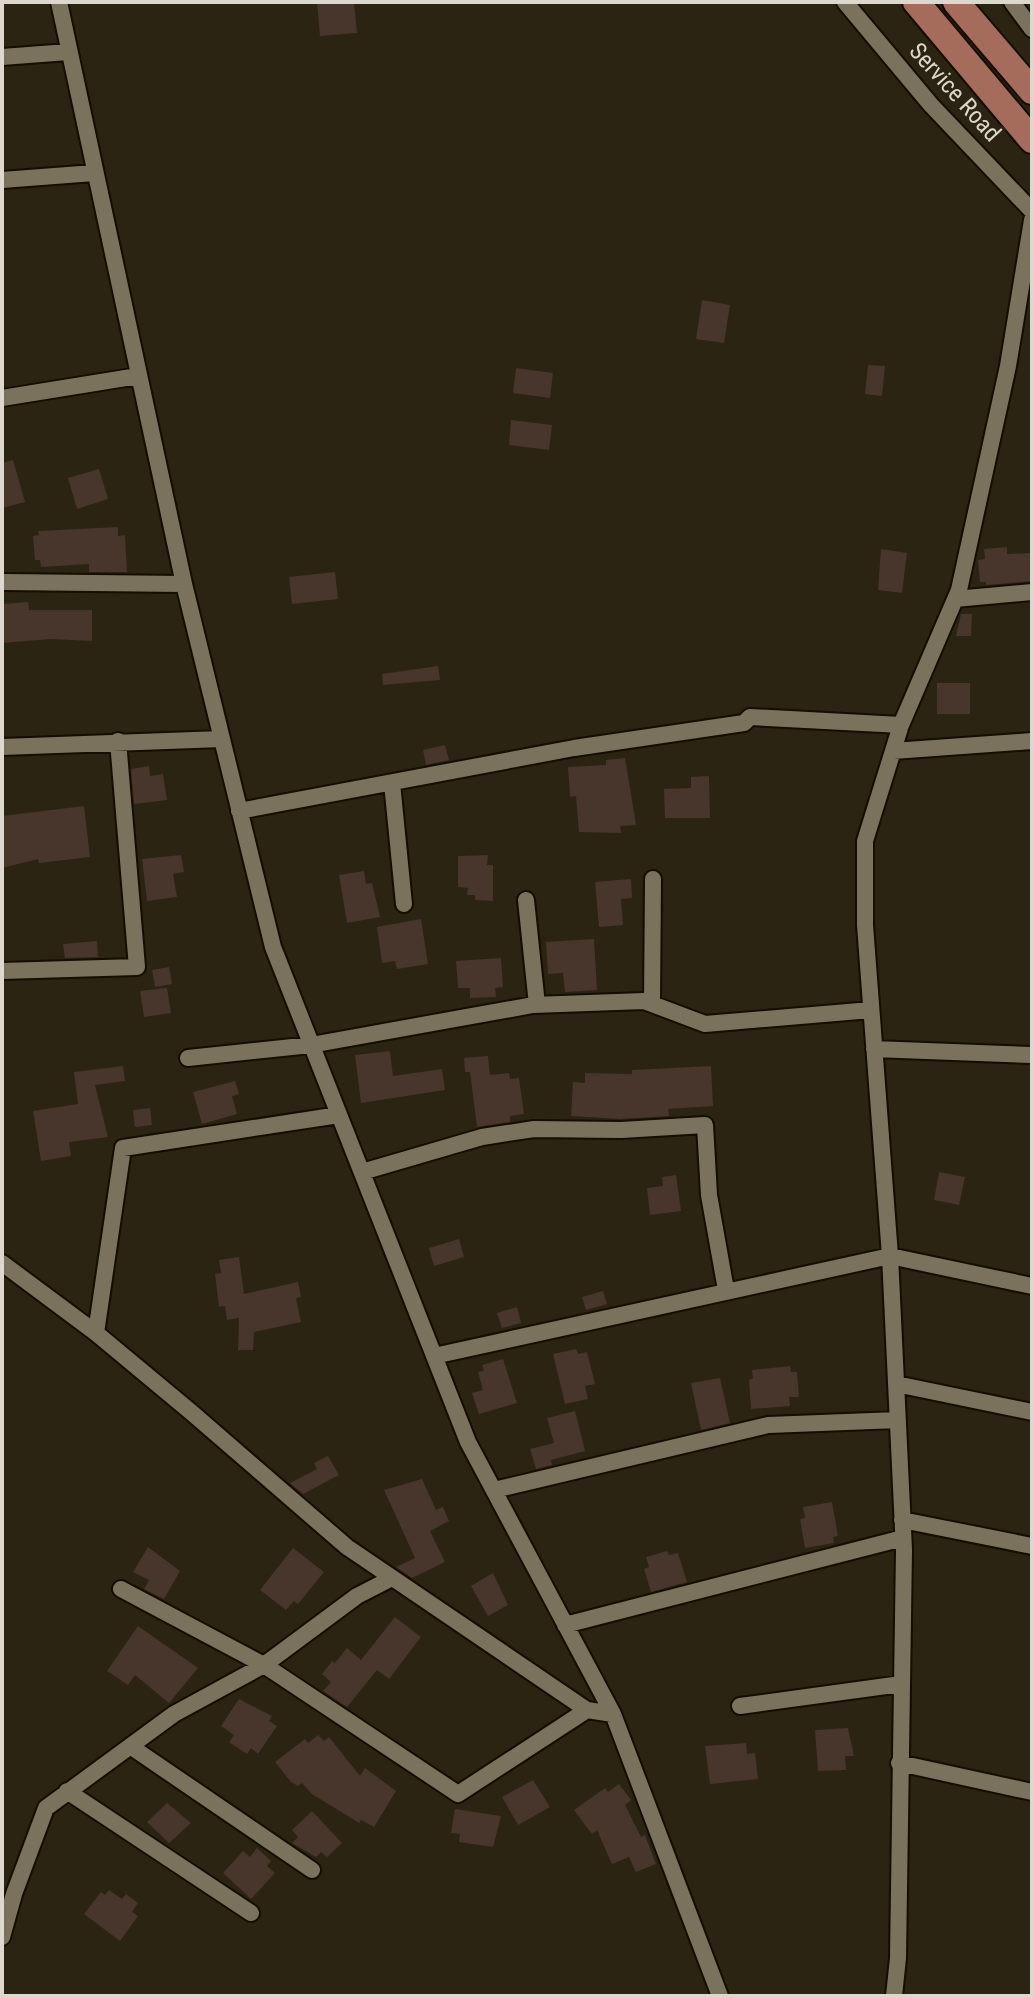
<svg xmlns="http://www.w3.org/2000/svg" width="1034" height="1998" viewBox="0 0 1034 1998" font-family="'Roboto Condensed',sans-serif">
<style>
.building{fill:#48352b}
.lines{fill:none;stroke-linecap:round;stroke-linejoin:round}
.minor-casing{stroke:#140d00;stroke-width:20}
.primary-casing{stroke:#140d00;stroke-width:30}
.minor{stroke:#7a725d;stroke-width:16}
.primary{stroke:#a56c5c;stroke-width:26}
.labels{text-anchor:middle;stroke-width:6;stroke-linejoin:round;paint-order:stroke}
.street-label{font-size:24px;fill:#ddd8cd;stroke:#2b2412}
</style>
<rect width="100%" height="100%" fill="#2b2412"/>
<path class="building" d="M317 2H354L357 33 320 36Z
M702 300 730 305 724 343 696 339Z
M868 365 885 366 882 396 865 394Z
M516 368 553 373 550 398 513 393Z
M511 420 552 425 549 450 509 445Z
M13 460 25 502 2 508V463Z
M99 469 108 499 77 509 68 478Z
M118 527V536L125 535 127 572H89V564L41 567 40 560H35L33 536 39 535 38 531Z
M1007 547V554L1032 553V581L986 585V582H980L978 560 985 559 984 549Z
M881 549 907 553 902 593 878 590Z
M335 572 338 599 292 604 289 577Z
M28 602 29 610H92V641L51 639 2 643V604Z
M961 614H972L971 636H956Z
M438 666 440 680 383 685 382 674Z
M937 683H970V714H937Z
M445 745 449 760 426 765 423 750Z
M625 758 636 825 620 826 621 833 579 832 576 796 570 797 568 767 606 765V760Z
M149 766 150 776 163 774 167 800 134 804 131 769Z
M709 776 710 818H665L664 789 691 788V777Z
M84 806 90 857 39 863 38 859 2 868V816Z
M181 855 184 872 173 874 177 897 147 901 142 859Z
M488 855 487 865H493V901L475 900V895H467L468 888 458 887V856Z
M364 871 366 884 372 883 380 917 347 923 339 875Z
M631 879 632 898 621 899 623 925 599 927 595 882Z
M421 919 428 964 397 969 395 961 382 963 377 927Z
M594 939 597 990 565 992 563 973 548 974 546 942Z
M97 941 98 957 65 958 63 944Z
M501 958 503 987 495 988 496 997 470 998V988H458L456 961Z
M169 967 172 984 155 987 152 970Z
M167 988 171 1013 144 1017 140 991Z
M390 1051 393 1076 442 1069 445 1090 361 1103 355 1055Z
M488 1056 490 1075 509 1073 510 1079 519 1078 524 1114 510 1116V1122L477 1127 470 1072H465L464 1058Z
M123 1066 125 1081 95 1085 108 1137 69 1142 71 1156 41 1161 33 1111 78 1104 74 1072Z
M711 1066 713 1106 668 1109 669 1116 621 1119 571 1116 573 1082 585 1083V1073L632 1074V1070Z
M235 1081 239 1094 232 1096 237 1114 202 1124 193 1092Z
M150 1108 152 1125 135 1127 133 1110Z
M939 1172 965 1177 959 1205 934 1200Z
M676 1175 681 1211 650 1215 647 1188 663 1186 662 1177Z
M459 1239 464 1257 434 1266 429 1248Z
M239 1257 244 1294 298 1282 301 1297 296 1298 301 1322 254 1332 253 1350H238L239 1318 227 1320 225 1306 219 1307 215 1274 221 1273 219 1260Z
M603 1291 607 1304 586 1310 582 1297Z
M517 1307 521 1323 502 1328 497 1313Z
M576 1349 578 1354 587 1352 595 1384 585 1386 588 1399 565 1404 553 1354Z
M503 1359 517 1403 479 1414 472 1393 483 1390 478 1372 484 1371 482 1365Z
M790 1366 791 1372H797L799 1397H789L790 1406 751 1409 749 1379H753L752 1370Z
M720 1378 730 1423 701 1430 691 1383Z
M575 1411 585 1451 551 1460 552 1465 536 1469 530 1449 554 1443 547 1418Z
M328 1456 339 1475 303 1494 290 1483 317 1469 314 1463Z
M422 1479 436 1510 443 1507 449 1521 430 1531 445 1562 412 1578 396 1567 415 1558 384 1490Z
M832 1502 838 1536 833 1537 834 1543 805 1548 800 1519 805 1518 803 1507Z
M148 1547 180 1571 164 1599 144 1589 149 1580 133 1572Z
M293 1548 324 1572 298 1604 294 1601 286 1610 260 1590Z
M667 1551 669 1555 678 1553 687 1582 651 1592 644 1569 649 1567 646 1557Z
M493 1573 508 1605 488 1616 471 1586Z
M395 1617 421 1637 389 1679 377 1670 347 1707 323 1691 331 1682 322 1674 332 1661 335 1663 347 1648 361 1660Z
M138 1626 198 1668 169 1703 135 1675 128 1685 107 1671Z
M239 1699 272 1716 269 1721 277 1726 258 1754 251 1748 247 1754 229 1742 234 1735 221 1726Z
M848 1728 854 1756H845L846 1770 818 1771 815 1730Z
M318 1735 324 1741 329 1737 360 1776 365 1768 396 1791 374 1827 361 1820 359 1823 312 1794 302 1783 298 1786 291 1782 275 1762 305 1739 308 1743Z
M746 1743 747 1754 755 1753 758 1779 710 1784 705 1746Z
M533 1780 550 1807 518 1825 502 1797Z
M619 1784 631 1800 625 1805 641 1837 645 1835 656 1864 636 1872 629 1857 612 1864 597 1830 592 1834 574 1810 605 1788 608 1792Z
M167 1803 191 1823 169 1843 147 1822Z
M455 1809 501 1816 493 1847 459 1842 460 1834 451 1833Z
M312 1811 342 1843 327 1857 321 1852 316 1857 292 1843 298 1837 292 1830Z
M257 1848 271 1861 267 1866 275 1873 251 1899 223 1873 243 1851 250 1857Z
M109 1890 122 1899 126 1894 138 1903 132 1912 138 1916 120 1941 84 1914 101 1892 105 1895Z"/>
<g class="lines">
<defs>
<path id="minor" d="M59 2 184 584 273 947 468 1442 613 1714 720 1996
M845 2 931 105 1032 211
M1012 2 1032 29
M2 57 68 52
M2 180 94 173
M2 398 138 376
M2 582 184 584
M955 599 1032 592
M2 747 222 739
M893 751 1032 741
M392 783 404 904
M239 811 574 748 744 723 750 717 901 725
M526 900 537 1005
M2 971 137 967 118 741
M652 1004 653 879
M874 1049 1032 1055
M188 1058 311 1045 533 1005 644 1001 705 1024 871 1010
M362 1172 482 1137 534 1129 621 1130 705 1125 709 1195 726 1290
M2 1263 96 1333 191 1412 347 1547 587 1710 613 1714
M96 1333 123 1148 339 1115
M434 1356 890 1256 1032 1286
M896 1384 1032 1412
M494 1490 768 1425 898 1420
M902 1520 1032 1546
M121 1589 264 1665 458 1794 587 1710
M565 1625 903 1538
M740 1706 901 1684
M130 1746 312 1870
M899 1763 1032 1792
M67 1791 251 1913
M2 1937 14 1894 46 1808 174 1714 264 1665 357 1596 392 1578
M894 1996 898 1958 904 1550 890 1256 865 925V841L901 725 959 590 1008 366 1032 220"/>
<path id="primary" d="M916 2 1032 140
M956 2 1032 91"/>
</defs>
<use href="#minor" class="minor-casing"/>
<use href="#primary" class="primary-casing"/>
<use href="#minor" class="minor"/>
<use href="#primary" class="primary"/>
</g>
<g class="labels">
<g class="street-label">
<text transform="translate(955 92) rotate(48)" y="8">Service Road</text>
</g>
</g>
<rect width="1034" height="1998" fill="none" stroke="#ddd8cd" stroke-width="8"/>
</svg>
